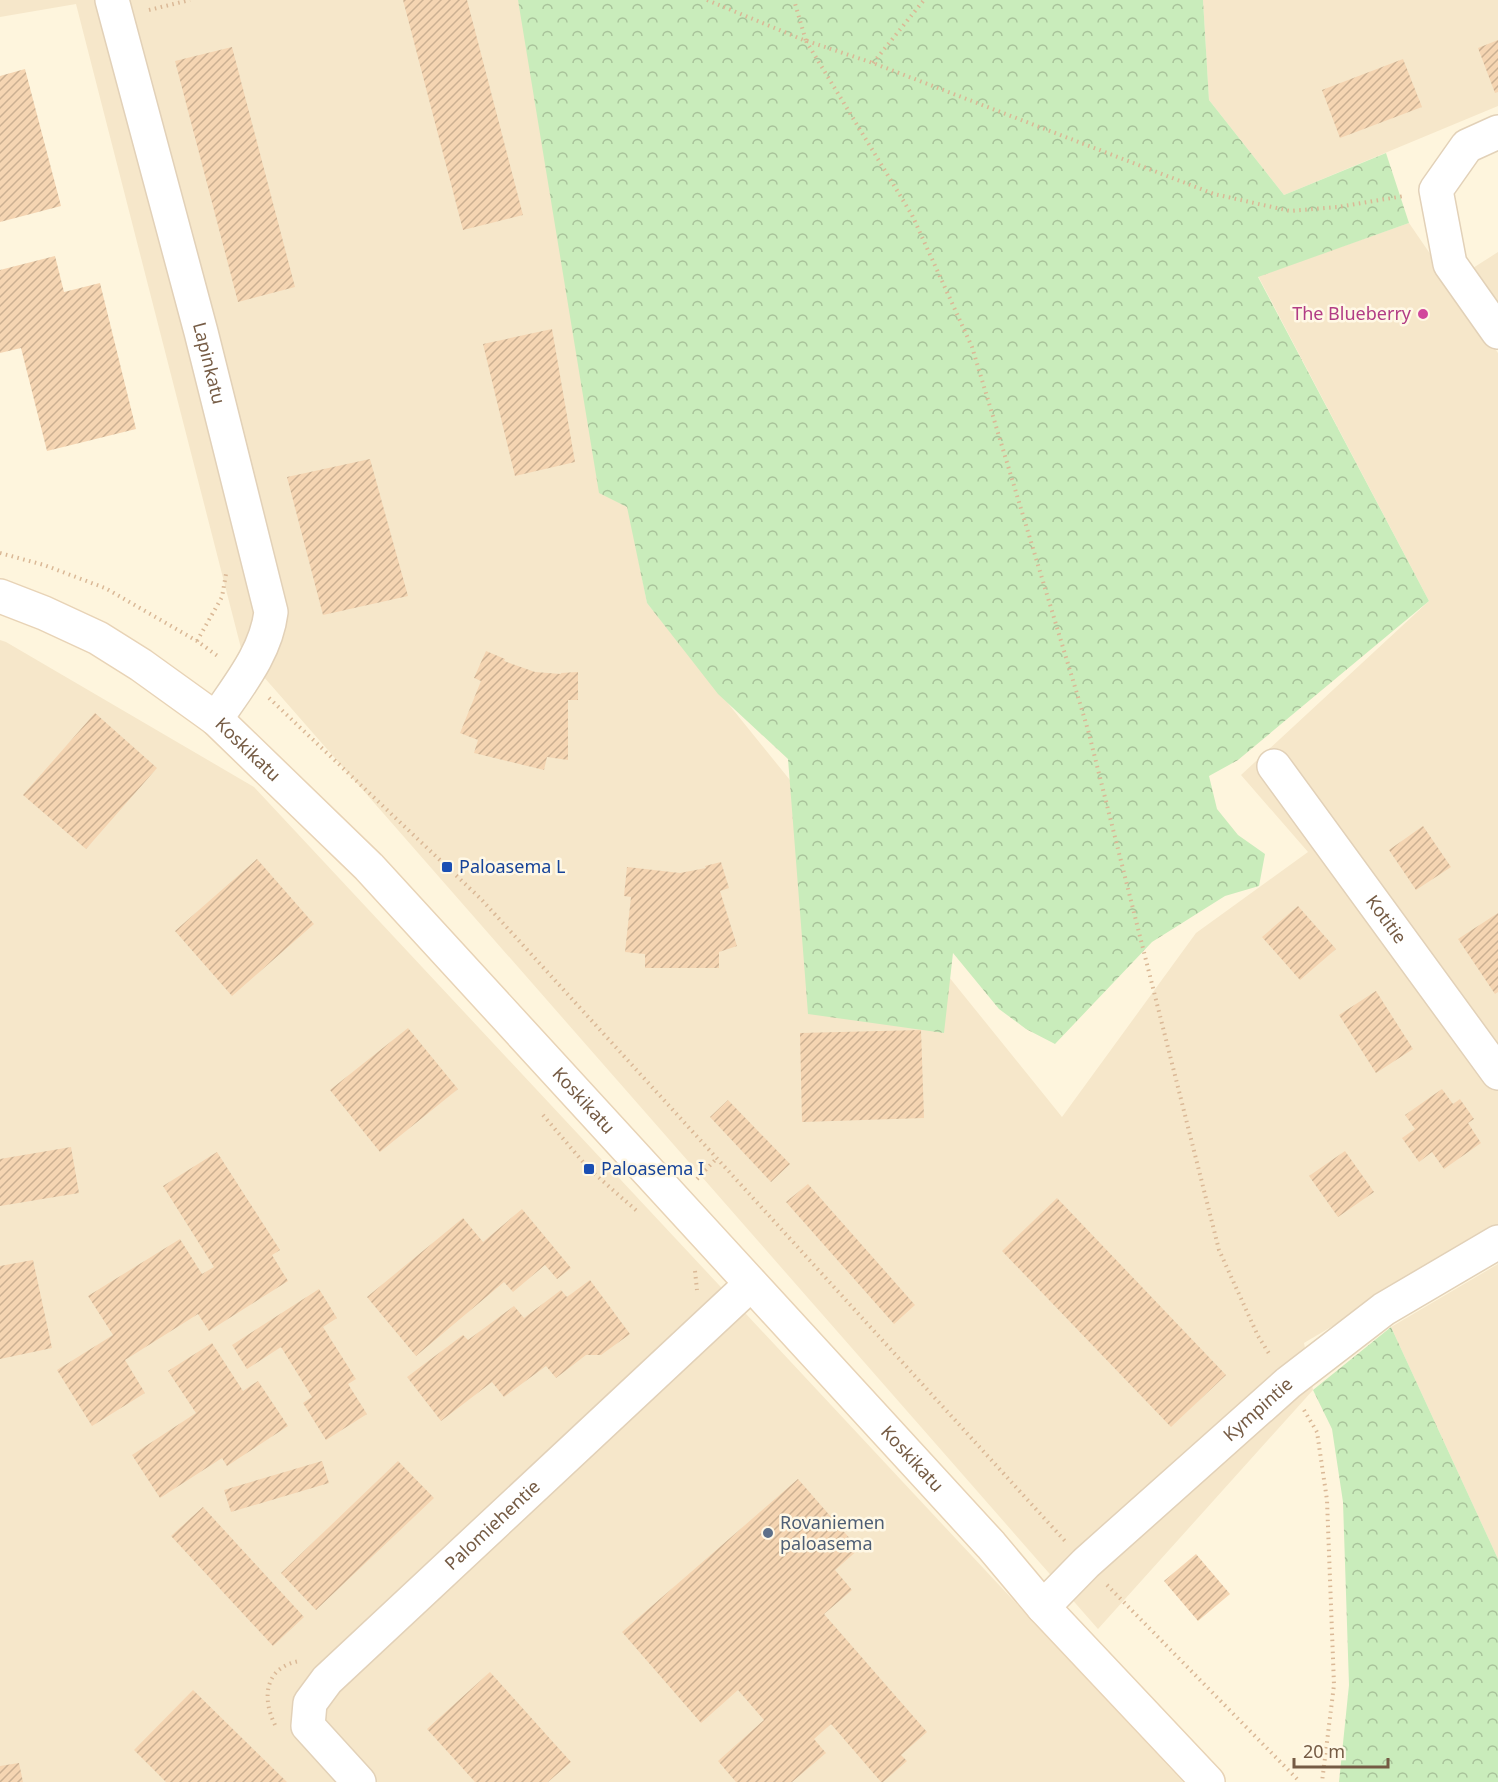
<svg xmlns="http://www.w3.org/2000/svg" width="1498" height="1782" viewBox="0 0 1498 1782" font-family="'Noto Sans',sans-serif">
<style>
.residential{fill:#f6e7ca}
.forest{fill:url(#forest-crowns)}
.building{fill:url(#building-hatch)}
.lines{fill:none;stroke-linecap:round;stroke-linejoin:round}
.minor-casing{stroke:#e2d1b8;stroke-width:36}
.secondary-casing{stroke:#e8d3b6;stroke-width:36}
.path{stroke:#dab896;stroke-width:4;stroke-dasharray:1.5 4.5;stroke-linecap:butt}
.minor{stroke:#fff;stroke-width:33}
.secondary{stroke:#fff;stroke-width:33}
.hotel-dot{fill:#d1479c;stroke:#fff8e5;stroke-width:2}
.transit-dot{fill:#1a4fb4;stroke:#fff8e5;stroke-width:2}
.service-dot{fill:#5c6f8a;stroke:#fff8e5;stroke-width:2}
.labels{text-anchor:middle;stroke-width:5;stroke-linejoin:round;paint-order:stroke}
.hotel-label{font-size:18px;fill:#b23c85;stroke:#fff8e5;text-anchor:end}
.street-label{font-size:18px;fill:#755b44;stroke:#fff8e5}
.transit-label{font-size:18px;fill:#164399;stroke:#fff8e5;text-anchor:start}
.service-label{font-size:18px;fill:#4e5e75;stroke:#fff8e5;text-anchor:start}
</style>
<defs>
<pattern id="forest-crowns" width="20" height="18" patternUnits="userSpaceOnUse" patternTransform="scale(1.5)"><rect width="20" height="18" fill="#c9ecbb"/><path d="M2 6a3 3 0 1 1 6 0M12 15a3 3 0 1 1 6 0" fill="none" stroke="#a8c29a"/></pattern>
<pattern id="building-hatch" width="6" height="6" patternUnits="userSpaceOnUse" patternTransform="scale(1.5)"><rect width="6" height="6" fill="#f5d5b2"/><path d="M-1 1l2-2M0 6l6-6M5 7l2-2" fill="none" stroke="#cbb092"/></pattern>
</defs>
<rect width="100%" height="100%" fill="#fef5dd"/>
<path class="residential" d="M0 0H528L647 603 1062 1117 1196 933 1308 852 1241 775 1429 601 1258 276 1409 223 1498 353V1228L1304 1343 1313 1390 1098 1629 242 652 76 4 0 17Z
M1203 0H1498V106L1284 195 1209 100Z
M1498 252V305L1473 268Z
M0 640 6 642 254 787 1183 1782H0Z
M1498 1264V1559L1391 1327Z"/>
<path class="forest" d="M518 0H1203L1209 100 1284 195 1386 153 1409 223 1258 277 1429 601 1238 760 1209 776 1217 809 1238 835 1265 854 1259 886 1225 896 1152 942 1055 1044 1026 1029 999 1009 953 953 944 1033 808 1014 788 759 718 694 647 603 627 507 599 493Z
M1391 1327 1498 1559V1782H1339L1349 1685 1343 1502 1332 1429 1313 1390Z"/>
<path class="building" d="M403 0H467L523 215 463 230Z
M1498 40V92L1495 93 1478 48Z
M232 47 295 287 238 302 175 61Z
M1403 59 1422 107 1340 138 1322 90Z
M25 69 61 206 0 222V76Z
M55 256 64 292 100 283 136 429 47 451 21 348 0 353V270Z
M552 329 575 462 515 476 483 344Z
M370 459 408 596 323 615 287 477Z
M486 651 505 659 504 661 535 672 561 674V673L578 672V700H568V760L547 757 544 770 474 753 478 740 460 733 481 681 474 678Z
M95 713 157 768 86 849 23 795Z
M1423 826 1451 867 1416 890 1389 850Z
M257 859 314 924 232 996 175 931Z
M721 862 729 888 720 891 737 946 719 952V968H645V954L625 952 631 897 624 896 627 867 680 873 706 868 705 866Z
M1298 906 1336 949 1300 980 1262 937Z
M1498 913V992L1495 994 1458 939Z
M1376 991 1413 1049 1376 1073 1339 1015Z
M408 1028 458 1089 380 1152 330 1090Z
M921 1030 924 1118 802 1122 800 1033Z
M1442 1089 1453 1104 1460 1099 1474 1119 1468 1123 1481 1143 1444 1169 1432 1152 1419 1162 1402 1138 1415 1129 1405 1115Z
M728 1100 790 1164 771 1182 710 1117Z
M71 1147 79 1193 0 1206V1159Z
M1345 1151 1374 1192 1338 1217 1309 1176Z
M217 1152 280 1250 272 1255 288 1281 209 1331 198 1314 125 1360 145 1393 92 1426 57 1370 113 1335 88 1296 180 1239 202 1274 214 1267 163 1186Z
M808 1184 915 1305 894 1324 786 1202Z
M1057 1198 1226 1375 1171 1427 1002 1251Z
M522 1209 571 1268 557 1279 545 1265 513 1292 504 1282 416 1356 367 1297 463 1218 483 1242Z
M33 1260 52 1348 0 1359V1266Z
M590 1280 630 1334 601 1355H586L556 1378 546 1366 504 1397 492 1382 441 1421 407 1377 463 1335 468 1340 514 1306 524 1318 561 1290 567 1297Z
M319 1289 337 1318 323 1327 356 1379 348 1384 367 1414 326 1440 303 1403 312 1397 281 1347 247 1369 232 1345Z
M212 1343 243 1391 258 1381 288 1426 227 1466 222 1458 160 1498 132 1455 196 1413 168 1371Z
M322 1461 329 1483 231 1512 224 1490Z
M398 1461 434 1498 316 1610 281 1573Z
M798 1479 859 1549 835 1570 852 1590 824 1614 927 1732 901 1755 907 1761 883 1782H881L831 1724 814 1739 826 1753 792 1782H736L718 1761 764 1720 738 1690 701 1723 622 1632Z
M203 1507 304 1617 273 1646 171 1536Z
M1196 1554 1230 1594 1198 1621 1164 1581Z
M490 1672 571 1762 548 1782H475L427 1729Z
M193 1690 287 1782H166L134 1750Z
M19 1763 23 1782H0V1766Z"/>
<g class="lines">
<defs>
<g id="minor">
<path id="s1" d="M112 0 201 332 271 612C266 653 238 686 216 719"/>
<path d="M1498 132 1467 146 1436 190 1450 264 1498 332"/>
<path id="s2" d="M1274 766 1498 1073"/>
<path id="s3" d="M1043 1607 1086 1563 1288 1383 1384 1309 1498 1242"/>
<path id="s4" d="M359 1782 308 1726 310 1703 327 1680 751 1284"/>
</g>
<g id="secondary">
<path id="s5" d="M0 596 44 613 98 638 141 665 216 719 369 867 991 1545 1043 1607 1208 1782"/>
</g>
</defs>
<use href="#minor" class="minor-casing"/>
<use href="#secondary" class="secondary-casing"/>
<path class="path" d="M707 0 806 41 794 0
M149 10 190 0
M806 41 912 215 972 347 1088 730 1219 1250 1258 1336 1270 1355
M807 41 873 63 1214 194 1290 211 1338 207 1404 196
M873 63 924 0
M0 553 44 565 105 588 197 641 219 657
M197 641 222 597 226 574
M269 698 481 899 1065 1541
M543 1115 589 1169 638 1212
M697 1179 717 1158
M695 1271 697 1290
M1304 1410 1317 1432 1327 1500 1334 1685 1322 1782
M1107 1585 1300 1782
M275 1725C262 1698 264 1668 299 1661"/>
<use href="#minor" class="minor"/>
<use href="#secondary" class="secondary"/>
</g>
<circle class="hotel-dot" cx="1423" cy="314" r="6"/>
<g class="transit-dot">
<rect x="441" y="861" width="12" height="12" rx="3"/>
<rect x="583" y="1163" width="12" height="12" rx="3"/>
</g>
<circle class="service-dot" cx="768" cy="1533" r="6"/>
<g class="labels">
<g class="hotel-label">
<text x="1411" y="320">The Blueberry</text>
</g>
<g class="street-label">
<text dy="6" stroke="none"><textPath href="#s1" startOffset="376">Lapinkatu</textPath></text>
<text dy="6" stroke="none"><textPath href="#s5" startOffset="294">Koskikatu</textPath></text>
<text dy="6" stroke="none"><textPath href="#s2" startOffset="190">Kotitie</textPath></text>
<text dy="6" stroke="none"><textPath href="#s5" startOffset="780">Koskikatu</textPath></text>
<text dy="6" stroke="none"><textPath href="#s3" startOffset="292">Kympintie</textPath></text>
<text dy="6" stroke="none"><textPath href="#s5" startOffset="1266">Koskikatu</textPath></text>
<text dy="6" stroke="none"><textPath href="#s4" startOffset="354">Palomiehentie</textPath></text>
</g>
<g class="transit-label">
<text x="459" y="873">Paloasema L</text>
<text x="601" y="1175">Paloasema I</text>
</g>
<g class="service-label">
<text x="780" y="1529">Rovaniemen<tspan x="780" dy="21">paloasema</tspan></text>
</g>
</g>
<path d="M1294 1758v9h94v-9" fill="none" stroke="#755b44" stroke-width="3"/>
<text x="1303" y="1758" font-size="18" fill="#755b44" stroke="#fff8e5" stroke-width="4.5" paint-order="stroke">20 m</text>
</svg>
